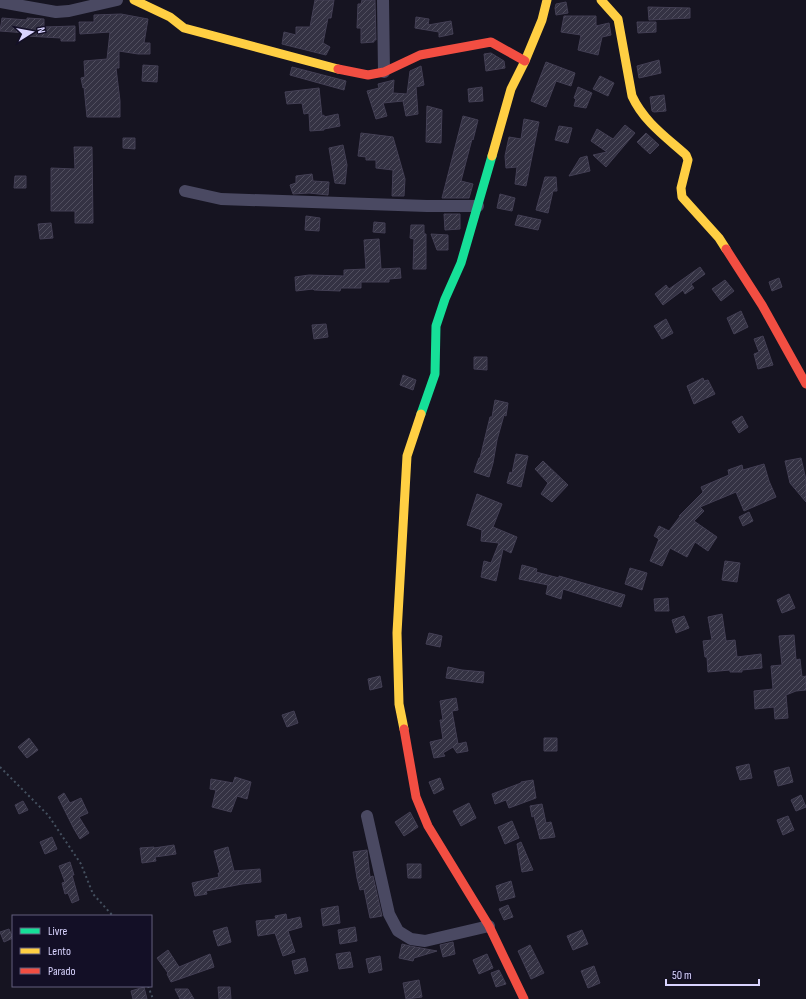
<svg xmlns="http://www.w3.org/2000/svg" width="806" height="999" viewBox="0 0 806 999" font-family="'Sofia Sans Condensed',sans-serif">
<style>
.building{fill:url(#building-hatch);stroke:#433f54}
.lines{fill:none;stroke-linecap:round;stroke-linejoin:round}
.path{stroke:#44505f;stroke-width:2;stroke-dasharray:2 3;stroke-linecap:butt}
.street{stroke:#4a4962;stroke-width:12}
.fast{stroke:#16e098;stroke-width:9}
.slow{stroke:#ffcf43;stroke-width:9}
.jam{stroke:#f24e42;stroke-width:9}
</style>
<defs>
<pattern id="building-hatch" width="6" height="6" patternUnits="userSpaceOnUse"><rect width="6" height="6" fill="#343243"/><path d="M-1 1l2-2M0 6l6-6M5 7l2-2" fill="none" stroke="#514f5f"/></pattern>
</defs>
<rect width="100%" height="100%" fill="#161421"/>
<path class="building" d="M315 0H334L331 18H328L323 43 330 47 326 55 282 44 284 32 296 35V27H310Z
M362 0H375L376 40H374V42L361 43V28H357L358 4H361Z
M566 2 568 13 556 15 555 8 556 4Z
M648 7 690 8V18L649 20Z
M121 14 148 19 144 43H150V54H138L119 51V68H116L120 101V117H87L84 87 83 88 81 78 85 77 84 61 107 59 110 32 80 34 79 22H94V15Z
M564 16H596V26L609 23 611 35 602 37 598 55 578 50 581 35 561 32Z
M416 17 429 19 428 25 451 21 453 34 439 37V32L415 28Z
M2 18 27 20V18L44 19V27L75 26V41H61V38L26 36V33L0 31Z
M637 22H656V32L638 33Z
M491 53 504 61 505 68 486 71 484 54Z
M659 60 661 73 639 78 637 66Z
M546 62 575 73 571 86 556 81 546 107 531 101Z
M143 65 158 66 157 82 142 81Z
M421 66 424 85 416 87 418 114 406 116 403 101 383 103 387 116 376 119 367 91 379 88 378 84 394 80 393 93 407 94 410 71Z
M292 67 346 81 344 90 290 75Z
M600 76 614 83 608 96 593 89Z
M482 87 483 101 469 102 468 89Z
M578 87 592 93 586 108 574 106 576 99 574 98Z
M319 88 322 116 324 115V117L338 114 340 126 324 129V130L310 131 309 113 304 114 302 103 287 104 285 92Z
M664 95 666 111 654 112 652 111 650 97Z
M427 106 442 110 441 143 426 142Z
M463 116 478 120 473 140 472 139 461 181 473 184 469 198H442Z
M524 119 539 122 526 186 515 184 517 167 506 168 505 156 509 137 521 139Z
M625 125 635 133 606 167 593 155 607 152 591 141 597 129 613 139Z
M559 126 572 128 568 143 555 140Z
M361 133 393 137 405 179 404 196H392L393 170 376 168V160H366V157L358 156Z
M646 133 659 145 650 154 637 142Z
M123 138H135V149L123 148Z
M343 145 347 165 345 184 335 183 329 148Z
M74 147H92L93 223H75V211H51V168L75 169Z
M587 156 590 171 569 176 580 158Z
M312 174 313 181 329 182 328 195 309 193 293 194 290 185 296 183V176Z
M15 176H26V188H14Z
M545 177H556L557 191H553L548 213 536 210Z
M500 194 515 198 512 211 497 208Z
M444 214H460V229L445 230Z
M518 215 541 220 538 230 515 225Z
M306 216 320 218 319 231 305 230Z
M374 222 385 223V233L373 232Z
M51 223 53 238 40 239 38 224Z
M411 225H424V234H426V269H413L414 239 410 238Z
M431 234 448 235V250H437Z
M379 239 381 269 400 268 401 278 389 279V282H361V288H341L340 291 314 290 313 289 296 291 295 277 309 275 344 276V270L366 269 364 240Z
M700 267 705 274 691 284 694 288 685 294 683 290 663 305 655 294 666 285 669 289Z
M779 278 782 287 772 291 769 282Z
M725 280 734 291 721 301 712 289Z
M741 311 748 327 734 334 727 318Z
M666 319 673 333 662 339 654 326Z
M326 324 328 337 314 339 312 325Z
M763 336 773 365 758 369 754 354 759 352 754 339Z
M474 357H487V370L474 369Z
M403 375 416 380 413 390 400 385Z
M703 378 704 381 708 380 715 394 694 404 687 386Z
M495 400 508 403 506 416 504 415 497 440 493 463 489 477 474 472 479 458H480L490 417H492Z
M742 416 748 427 739 433 732 422Z
M516 454 528 456 521 487 507 483 510 472 512 473Z
M801 458 806 480V502L790 483 785 461Z
M543 461 568 485 552 502 541 494 548 483 535 469Z
M764 464 769 481 776 497 744 511 736 492 700 507 704 511 694 521 717 537 708 551 695 542 687 557 670 548 662 566 650 561 659 539 654 536 659 526 669 531 681 515 679 516 703 492 701 487 729 475 728 470 742 465 743 470Z
M477 494 502 504 493 527 517 537 511 553 503 549 496 581 481 577 484 561 491 563 499 543 481 541 482 530 467 525Z
M749 512 753 521 743 526 739 517Z
M725 561 740 563 737 582 722 580Z
M522 565 537 569 536 572 559 578V576L625 595 621 607 563 589 561 599 546 594 548 585 519 579Z
M630 568 647 573 642 590 625 584Z
M789 594 795 608 782 613 777 600Z
M668 598 669 611H655L654 599Z
M722 614 726 641 735 640 737 657 761 654 762 668 742 670V672H730V670L708 672 707 657H705L703 641 712 640 708 617Z
M684 616 689 628 676 633 672 620Z
M429 633 442 636 440 647 426 644Z
M794 635 796 660 800 659 802 677 806 676V690L796 691 786 695 788 718 775 719 774 707 755 709 754 691 773 689 771 666 782 665 779 636Z
M448 667 462 670 484 672 483 683 446 678Z
M380 676 382 687 370 690 368 679Z
M456 698 458 710 452 711 458 744 466 742 468 751 457 753 453 747 443 753 445 756 434 758 430 742 443 739 440 720H443L440 701Z
M294 711 298 723 287 727 282 715Z
M29 738 38 750 27 758 18 747Z
M544 738H557V751H544Z
M749 764 752 778 740 780 736 767Z
M789 767 793 782 778 786 774 771Z
M235 777 251 782 247 799 237 796 231 812 212 807 216 790 210 789 211 779 233 783Z
M440 778 444 789 434 794 429 782Z
M533 780 536 798 509 808 506 800 495 804 492 794 521 783V782Z
M64 793 70 803 81 798 88 813 79 817 89 833 80 839 74 829 58 797Z
M801 795 806 807 796 811 791 800Z
M23 801 28 810 19 814 15 805Z
M469 803 476 818 461 826 453 811Z
M542 804 546 823 551 822 555 837 540 839 534 816 532 817 530 806Z
M410 812 418 827 404 836 395 822Z
M788 816 794 830 783 835 777 820Z
M512 821 519 838 505 844 498 827Z
M52 837 57 849 45 854 40 842Z
M521 842 533 870 522 872 517 844Z
M174 845 176 854 155 857 156 861 142 863 140 848 154 847V848Z
M228 847 234 871 260 869 261 882 242 884 206 891 207 894 195 896 192 883 219 877 218 873H220L214 851Z
M367 850 370 877 373 876 382 916 370 918 364 889 360 890 357 878 353 852Z
M70 862 74 875H72L79 900 72 903 68 893 65 894 62 883 65 882 59 866Z
M407 864H421V878H408Z
M511 881 515 897 500 901 496 886Z
M508 905 513 917 504 920 499 909Z
M338 906 340 923 323 926 321 909Z
M286 914 287 920 300 917 302 927 288 931 295 952 283 956 275 933 258 936 256 921 276 919 275 916Z
M227 927 231 942 218 946 213 931Z
M355 927 357 941 340 944 338 930Z
M9 929 13 938 4 942 0 932Z
M582 930 588 944 573 950 567 936Z
M453 942 455 954 443 957 440 945Z
M402 944 410 946 437 951 414 958 413 961 399 958Z
M530 945 544 973 531 979 518 951Z
M168 950 179 967 210 954 214 967 171 982 167 974 168 973 157 958Z
M350 952 353 967 339 969 336 954Z
M487 954 493 968 479 974 473 960Z
M380 956 382 970 369 973 366 959Z
M305 958 308 971 295 974 292 961Z
M594 966 600 983 588 988 581 971Z
M499 970 506 984 496 987 491 973Z
M419 980 422 997 406 999 403 983Z
M144 987 147 999H133L131 991Z
M218 987H230L231 999H219Z
M175 989H188L194 999H180Z"/>
<g class="lines">
<path class="path" d="M0 767 48 815 81 864 93 894 113 916
M148 986 153 999"/>
<path class="street" d="M383 0 384 72
M0 2 56 12 69 11 117 0
M185 191 221 199 427 206H478
M367 816 389 914 398 931 411 939 425 941 489 926"/>
<path class="fast" d="M421 414 435 374 436 326 445 299 461 263 492 156"/>
<path class="slow" d="M134 0 170 17 184 28 338 69
M601 0 618 19 632 96C644 122 666 137 686 155L688 160 681 188 682 197 719 238 726 249
M492 156 511 89 525 61 542 20 547 0
M404 729 399 704 397 633 407 456 421 414"/>
<path class="jam" d="M338 69 368 75 384 72 420 55 491 42 525 61
M726 249 762 305 806 384
M404 729 416 797 428 826 489 926 524 999"/>
</g>
<rect x="12" y="915" width="140" height="72" fill="#130f26" stroke="#625e7d"/>
<rect x="20" y="928" width="20" height="6" fill="#16e098" stroke="#625e7d"/>
<text x="48" y="935" font-size="12" fill="#d9d4ff">Livre</text>
<rect x="20" y="948" width="20" height="6" fill="#ffcf43" stroke="#625e7d"/>
<text x="48" y="955" font-size="12" fill="#d9d4ff">Lento</text>
<rect x="20" y="968" width="20" height="6" fill="#f24e42" stroke="#625e7d"/>
<text x="48" y="975" font-size="12" fill="#d9d4ff">Parado</text>
<g transform="translate(32 32) rotate(79)" stroke="#130f26" stroke-width="3" paint-order="stroke">
<path d="M0-3L7 15L0 10L-7 15Z" fill="#d9d4ff"/>
<text y="-6" font-size="11" font-weight="bold" text-anchor="middle" fill="#d9d4ff">N</text>
</g>
<path d="M666 979v6h93v-6" fill="none" stroke="#d9d4ff" stroke-width="2"/>
<text x="672" y="979" font-size="12" fill="#d9d4ff" stroke="#130f26" stroke-width="3" paint-order="stroke">50 m</text>
</svg>
